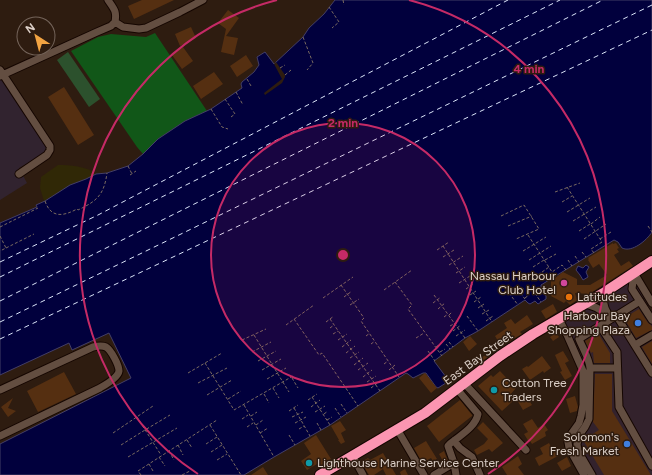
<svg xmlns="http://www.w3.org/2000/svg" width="652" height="475" viewBox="0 0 652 475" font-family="Figtree,sans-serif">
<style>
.commercial{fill:#33222c}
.industrial{fill:#31232f}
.green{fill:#2c512d}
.forest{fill:#115718}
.sand{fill:#302806}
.water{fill:#01003d;stroke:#433e67}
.pier{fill:#2e1c10}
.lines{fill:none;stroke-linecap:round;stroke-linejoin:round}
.ferry{stroke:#dbe5f9;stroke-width:1;stroke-dasharray:5 4;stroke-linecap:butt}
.building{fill:#552f11}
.minor-casing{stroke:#150600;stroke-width:9}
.highway-casing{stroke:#150600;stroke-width:12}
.path{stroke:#7a6b60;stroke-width:1;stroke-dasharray:3 2;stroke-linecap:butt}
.minor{stroke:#634e41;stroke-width:7}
.highway{stroke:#fb95b1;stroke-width:10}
.ring{fill:none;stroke:#c52a66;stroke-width:2}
.hotel-dot{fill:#d1479c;stroke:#2e1c10;stroke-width:1.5}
.food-dot{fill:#e8710a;stroke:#2e1c10;stroke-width:1.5}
.shop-dot{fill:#3f7fe0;stroke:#2e1c10;stroke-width:1.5}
.culture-dot{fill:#0f9aa8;stroke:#2e1c10;stroke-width:1.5}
.labels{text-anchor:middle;stroke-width:3;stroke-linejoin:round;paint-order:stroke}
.poi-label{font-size:12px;fill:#dcd0c8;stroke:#2e1c10;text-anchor:end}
.street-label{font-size:12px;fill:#dcd0c8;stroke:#2e1c10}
.centre{fill:#c52a66;stroke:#2e1c10;stroke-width:2}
.ring-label{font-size:12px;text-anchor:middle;font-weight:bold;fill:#c52a66;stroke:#2e1c10;stroke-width:3;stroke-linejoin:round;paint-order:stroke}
</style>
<rect width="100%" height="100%" fill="#2e1c10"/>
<path class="commercial" d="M633 279 652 312V475H588L573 448 571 443 573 435 582 424 585 415V370L563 321Z"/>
<path class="industrial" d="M7 76 53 149 19 168 27 183 0 200V79Z"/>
<path class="green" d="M68 52 100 99 89 107 57 60Z"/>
<path class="forest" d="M155 33 207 111 185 121 158 139 143 154 137 147 71 51 98 37 111 34 146 37Z"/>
<path class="sand" d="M58 165C69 165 87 166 96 174L44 201 40 188 41 177Z"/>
<path class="water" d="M335 0H652V232C647 240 632 253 622 248L618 242 614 240 541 285V287L546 296V299L538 304 535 301 530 304 528 303 525 300 478 331 465 338 434 361 449 381 438 388 436 387 426 373H423L413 378 408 374 406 373 330 425 274 457 244 475H0V444L131 378 109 333 72 350 69 343 0 375V223L37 207 36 205 45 201 70 185 86 179 96 174 107 173 128 166 143 154 158 139 185 121 211 109 242 88 241 84 242 82 254 72 259 65 257 57 265 52 274 64 303 37 309 28 324 14Z
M586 265 589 267 586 272 588 277 583 280 580 275 576 270 578 266 583 268Z"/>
<path class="pier" d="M276 62 285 75V77L282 83 265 95 264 93 282 79 274 64Z"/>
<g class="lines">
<path class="ferry" d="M0 262 98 215 508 0
M0 277 560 0
M0 301 603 0
M0 322 652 5
M0 339 652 30"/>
</g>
<path class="building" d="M142 0H174L134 19 128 6Z
M228 10 239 18 226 36 238 38 234 55 221 52 226 29 218 23Z
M191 27 196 38 180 46 175 34Z
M183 47 193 61 182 69 172 55Z
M246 55 253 66 237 77 230 66Z
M214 72 223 84 201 99 193 86Z
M64 87 94 135 78 145 48 97Z
M613 243V244L616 243 619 248 617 249 619 252 614 255 621 266 629 261 633 266 589 294 575 293 577 300 570 305 566 301 564 303 551 296V281L563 272 577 279V285H590L607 275 599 264 593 268 588 260 589 259 588 258Z
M553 304 557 312 546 319 541 311Z
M639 309 648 323 651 325 652 327V330L636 338 624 318Z
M527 315 533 324 520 332 522 334 501 346 495 336 507 328 504 323 511 319 515 324Z
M556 333 559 337 553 341 550 337Z
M598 333 610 353V363H594L593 352 591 353 585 341Z
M470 336 477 344 469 351 463 342Z
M652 341V364L642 347Z
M563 351 569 361 565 363 572 376 565 380 560 372 562 371 555 355Z
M487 354 489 356 480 363 478 360Z
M542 356 551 368 544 373 543 371 530 380 522 369 527 366 528 367Z
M500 371 516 388 510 395 514 400 502 411 478 386 491 375 493 377Z
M64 372 76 394 38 412 27 391Z
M425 373 437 388 431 393 419 378Z
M595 374H612V411L651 475H604L583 440 599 430 593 422Z
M526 395 532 405 523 410 517 400Z
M575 396 578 407 577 411 570 413 566 399Z
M13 398 8 408 16 411 8 417 1 407Z
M460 400 472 415V416L439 442 427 426Z
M532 419 538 428 544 424 548 430 545 432 546 436 532 444 530 441 529 442 524 434 528 432 523 424Z
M340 421 346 430 341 433 345 442 341 444 338 440H339L331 426Z
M483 422 503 443 492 452 489 449 477 455 474 450 484 444 488 439 477 428Z
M316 435 331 459 319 467 317 464 307 470 301 461 311 454 304 443Z
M426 441 437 459 433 461 431 458 424 462 421 458 420 459 414 448Z
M549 443 552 449 554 448 558 456 539 466 535 458 543 454 540 448Z
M444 451 448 461 444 463 439 454Z
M383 453 396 475H386L383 469 374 475H369L361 462 368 458 370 460Z
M518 456 522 464 518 467 524 475H507L502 467Z
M567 457 571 466 562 471 557 463Z
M263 467 268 475H251Z
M405 469 408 475H401L400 472Z"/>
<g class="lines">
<defs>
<path id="minor" d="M108 0C114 9 117 11 115 22
M115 22 123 27 139 29 146 28 180 12 203 0
M0 70 50 146V150L47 155 19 174
M0 76 97 32 111 26 115 22
M634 273 652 303
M630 275 633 281 632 289 652 320
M605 292C603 301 603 306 608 314
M585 304C598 307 601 309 608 321
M616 315 652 373
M559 319 568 337 583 371V405L581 416 579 423 569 437 568 442 569 448 584 475
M600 326 617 352 619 407 652 466
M635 345 652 335
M590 368H617
M464 383 526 450
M0 390 93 347C97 346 102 345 106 347 111 350 119 365 119 371 118 378 105 385 100 388L0 436
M397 429 424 475
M454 441 460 448 472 457 480 475
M352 455 363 475
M434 475 454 463
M456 475 454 463 448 446C450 443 452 442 455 440 464 433 476 425 478 414L457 389
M592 475 578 451 577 444 580 434 585 427 589 419 590 368C589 358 583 349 579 339L640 301"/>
<path id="highway" d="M320 475 425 413 500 356 533 334 605 292 652 261"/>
</defs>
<use href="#minor" class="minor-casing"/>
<use href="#highway" class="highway-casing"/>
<path class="path" d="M343 0 344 5
M329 7 339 22 332 28
M303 37 313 63 307 70
M280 68 285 65
M285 75 291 70
M247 79 251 86
M236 92 243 105
M225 99 235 114 231 117
M211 109 222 127 228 129
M128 166 132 174
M130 175 136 171
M567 187 602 242 591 249 594 253
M555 192 580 183
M45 201C51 219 64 216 77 209L78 210C97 201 104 195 107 173
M562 202 572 196
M567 212 590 198
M501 216 524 205 539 229 516 239
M573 221 596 207
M591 224 600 217
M508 226 532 216
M648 226 652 232
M0 227 38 208
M579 231 590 224
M528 235 552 272 562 265 566 270
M0 236 6 248 0 251
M584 239 606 224
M600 239 611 232
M443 246 492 322
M6 248 34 234
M437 250 449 242
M523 251 546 237
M582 252 586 257
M575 256 579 262
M443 257 454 250
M529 260 551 246
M545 260 556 254
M568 260 572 266
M449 265 463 256
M533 267 544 260
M456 273 465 267
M538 275 549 267
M395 282 412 305 408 309 442 356
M459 283 470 276
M341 285 364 318 361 321 399 377
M523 288 521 294 525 299
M466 289 473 284
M532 289 541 302
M384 290 412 270
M509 293 518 305
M434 295 465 338
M470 295 476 291
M344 297 352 291
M323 298 353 277
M525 298 529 295
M474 302 481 297
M433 303 441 297
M350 305 359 299
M478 308 484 304
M438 309 445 303
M482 314 489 310
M449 315 452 312
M467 316 478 331
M444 317 448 314
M294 319 319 355 322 353 358 406
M330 319 380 391
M486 321 493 316
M326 322 334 316
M286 325 314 305
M450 326 459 321
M330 328 334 325
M453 331 461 325
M333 334 338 331
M254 335 289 392
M366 336 370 333
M456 336 465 330
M416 338 424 333
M242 340 266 329
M338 340 347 334
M449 342 453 347
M371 344 375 341
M446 344 450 349
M342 347 351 340
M436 347 440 344
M428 351 435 361
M252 352 271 342
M440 352 445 349
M346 353 355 346
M350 358 359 352
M258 361 276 351
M205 363 234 410 293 376
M384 364 388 361
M354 365 363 358
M262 370 281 359
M358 370 368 363
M389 370 395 365
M188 373 222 353
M363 377 372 370
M292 378 298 388
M267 379 286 368
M367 382 376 376
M198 383 227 368
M273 388 279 398
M371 388 380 381
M264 394 269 403
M207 395 232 380
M312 397 330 425
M228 399 241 391
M308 400 317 394
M341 404 347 413
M244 405 274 457
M311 407 320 400
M294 408 310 436
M335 408 341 417
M289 411 298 405
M315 412 325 406
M324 414 328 411
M251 416 257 412
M137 417 161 455
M292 417 303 412
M242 419 248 415
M327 420 332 417
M295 423 306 417
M317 423 321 430
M210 425 241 475
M256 425 263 420
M247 427 253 423
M299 429 304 426
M113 433 153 406
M260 433 268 428
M289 435 295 445
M187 440 192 448
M206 444 217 437
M121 445 145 430 170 415
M178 445 183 455
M169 451 174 460
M211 452 222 445
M128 457 177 428
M159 457 165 466
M217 460 227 454
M149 464 153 471
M141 475 138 471 217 420
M182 475 190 471"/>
<use href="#minor" class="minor"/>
<use href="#highway" class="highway"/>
</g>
<circle cx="343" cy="255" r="132" fill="#c52a66" fill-opacity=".12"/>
<g class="ring">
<circle cx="343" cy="255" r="132"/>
<path d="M198 474A263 263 0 0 1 277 0M409 0A263 263 0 0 1 488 474"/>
</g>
<circle class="hotel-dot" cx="564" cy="283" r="4"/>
<circle class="food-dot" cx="569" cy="297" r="4"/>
<g class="shop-dot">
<circle cx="638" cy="323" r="4"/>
<circle cx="627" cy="444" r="4"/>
</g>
<g class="culture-dot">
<circle cx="494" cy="390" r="4"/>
<circle cx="309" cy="463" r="4"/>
</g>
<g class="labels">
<g class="poi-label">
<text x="556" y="280">Nassau Harbour<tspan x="556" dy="14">Club Hotel</tspan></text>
<text x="577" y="301" text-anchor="start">Latitudes</text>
<text x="630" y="320">Harbour Bay<tspan x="630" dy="14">Shopping Plaza</tspan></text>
<text x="502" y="387" text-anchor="start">Cotton Tree<tspan x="502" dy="14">Traders</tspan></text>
<text x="619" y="441">Solomon's<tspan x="619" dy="14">Fresh Market</tspan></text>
<text x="317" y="467" text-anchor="start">Lighthouse Marine Service Center</text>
</g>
<g class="street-label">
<text transform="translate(478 358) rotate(-36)" y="4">East Bay Street</text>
</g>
</g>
<circle cx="343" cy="255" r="6" class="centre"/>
<g class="ring-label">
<text x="529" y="73">4 min</text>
<text x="343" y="127">2 min</text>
</g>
<g transform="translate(36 36) rotate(324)"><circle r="19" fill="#2e1c10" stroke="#74645a"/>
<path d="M0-3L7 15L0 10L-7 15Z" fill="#f3a442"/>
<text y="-6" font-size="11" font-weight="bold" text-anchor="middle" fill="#dcd0c8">N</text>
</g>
</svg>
